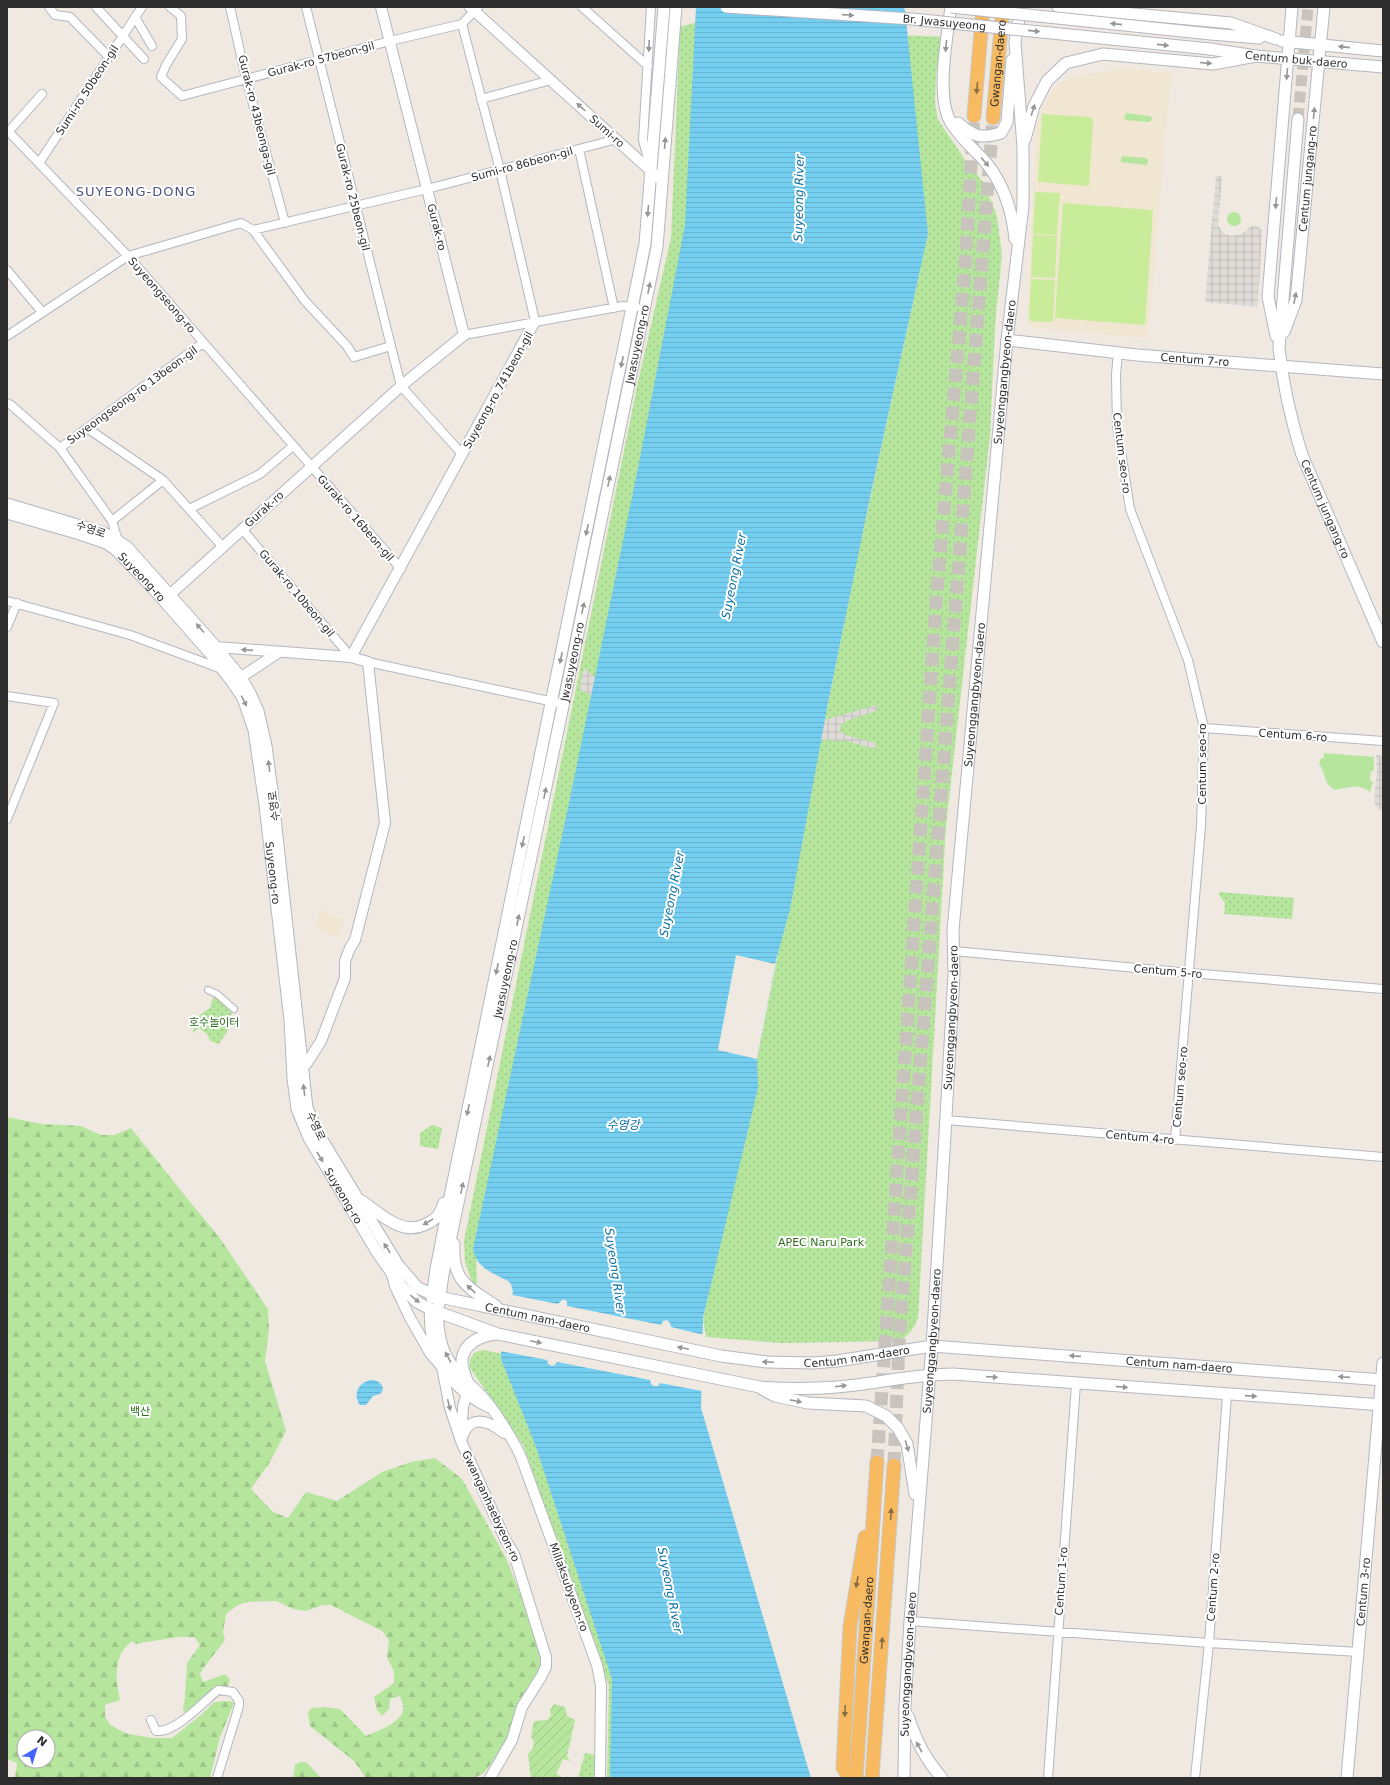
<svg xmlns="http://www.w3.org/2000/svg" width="1390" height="1785" viewBox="0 0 1390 1785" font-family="'DejaVu Sans','Noto Sans KR',sans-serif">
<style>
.education{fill:#f0e6d1}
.grass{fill:#b6e59e}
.forest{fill:url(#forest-firs);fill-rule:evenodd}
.park{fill:url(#park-dots)}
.garden{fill:url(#garden-furrows)}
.pitch{fill:#c9ec9a}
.plaza{fill:url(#plaza-grid)}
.water{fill:url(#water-rules)}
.pier{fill:#efe9e1}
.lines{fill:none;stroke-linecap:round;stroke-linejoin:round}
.secondary-tunnel{stroke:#c8c4bd;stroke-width:11;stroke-dasharray:11 5.5;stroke-linecap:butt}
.trunk-tunnel{stroke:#c8c4bd;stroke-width:13;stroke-dasharray:13 6;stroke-linecap:butt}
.pedestrian-casing{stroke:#b4b7c1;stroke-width:8}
.minor-casing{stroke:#b4b7c1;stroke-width:10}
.tertiary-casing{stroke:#b4b7c1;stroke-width:12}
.secondary-casing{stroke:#b4b7c1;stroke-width:13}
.trunk-casing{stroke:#c9c9c9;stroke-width:15}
.pedestrian{stroke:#fff;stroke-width:6}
.minor{stroke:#fff;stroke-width:8}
.tertiary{stroke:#fff;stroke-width:10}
.secondary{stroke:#fff;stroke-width:11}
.trunk{stroke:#f8ba60;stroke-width:13}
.secondary-bridge-casing{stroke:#b4b7c1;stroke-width:13;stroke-linecap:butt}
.secondary-bridge{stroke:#fff;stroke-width:11}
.oneway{fill:#969696}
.oneway2{fill:#896d44}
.labels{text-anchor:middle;stroke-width:4;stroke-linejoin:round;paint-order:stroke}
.street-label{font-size:11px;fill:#2e2e2e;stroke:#fff}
.park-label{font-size:11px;fill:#2c6e1b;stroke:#fff}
.water-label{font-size:12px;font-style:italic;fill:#0d6fa3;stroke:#fff}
.quarter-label{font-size:13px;letter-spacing:1px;fill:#4d5680;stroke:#fff}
</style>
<defs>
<pattern id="forest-firs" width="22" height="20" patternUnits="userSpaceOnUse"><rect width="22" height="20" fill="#b6e59e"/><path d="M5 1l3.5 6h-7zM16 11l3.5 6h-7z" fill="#9dc588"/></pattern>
<pattern id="park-dots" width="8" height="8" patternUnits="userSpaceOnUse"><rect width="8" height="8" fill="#b6e59e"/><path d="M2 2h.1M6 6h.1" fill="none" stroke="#9dc588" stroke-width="1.8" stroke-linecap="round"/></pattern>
<pattern id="garden-furrows" width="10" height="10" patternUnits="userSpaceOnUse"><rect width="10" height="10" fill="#b6e59e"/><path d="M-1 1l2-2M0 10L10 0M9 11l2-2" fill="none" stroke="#9dc588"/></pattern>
<pattern id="plaza-grid" width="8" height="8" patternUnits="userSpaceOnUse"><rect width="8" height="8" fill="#dfdcd8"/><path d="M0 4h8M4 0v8" fill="none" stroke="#c0bdba"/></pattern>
<pattern id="water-rules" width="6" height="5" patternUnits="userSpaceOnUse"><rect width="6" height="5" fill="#75cff0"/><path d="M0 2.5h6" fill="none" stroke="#66b2ce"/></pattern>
</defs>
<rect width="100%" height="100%" fill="#efe9e1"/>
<path class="education" d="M1127 69 1171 73 1148 338 1035 328 1027 324 1036 125 1048 97 1056 86 1066 79 1074 76Z
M320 910 344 920 338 937 319 929 316 922Z"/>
<path class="grass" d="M1126 113 1149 116 1152 117 1151 121 1149 122 1126 120 1124 118Z
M1123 156 1146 158 1148 160V163L1146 165 1121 162V158Z
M1227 219a7 7 0 1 1 14 0a7 7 0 1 1-14 0Z
M1324 753 1374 757V771H1371L1370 780 1373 782 1370 792C1354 779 1340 794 1332 788 1324 783 1325 771 1319 764L1321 758H1324Z"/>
<path class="forest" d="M7 1117 42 1124 81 1126 101 1135H115L131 1128 186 1197 219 1237 268 1309 269 1329 265 1361 286 1431 270 1462 251 1489 273 1512 288 1518 306 1492 337 1501 382 1472 411 1462 435 1458 462 1479 506 1558 536 1634 543 1661 534 1682 517 1703 505 1744 484 1773 474 1778H366L354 1761 310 1726 308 1713 311 1708 324 1707 340 1709 366 1736C377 1731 403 1722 403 1709 404 1705 401 1700 400 1696L390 1699 389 1709 382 1716 377 1710 374 1697 394 1683V1672L387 1657 389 1640 382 1631 331 1605H323L306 1611 293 1609 276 1601 247 1602 238 1605 226 1614 223 1633 225 1640C217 1652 207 1661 200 1674L203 1682 225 1674 230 1680 228 1686 193 1707 186 1714 183 1710 185 1697 187 1663 200 1645 194 1637H178L135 1644 133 1641C113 1653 115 1680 120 1700L105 1705V1716L110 1725 125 1733 135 1735 152 1738H172L201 1715 214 1702 230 1701 234 1703 220 1737 210 1778H15L17 1763 7 1759ZM24 1737H48V1761H24Z
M300 1762H306L321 1778H293L295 1765Z"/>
<path class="park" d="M708 19 691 238 476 1250 477 1284 472 1282 465 1262 464 1241 638 382 671 238 680 27Z
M902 35 942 37 936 74 935 103 938 120 968 164 983 182 997 216 1002 255 995 325 990 436 946 826 918 1318C914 1329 909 1335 899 1341L781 1343 706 1337 703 1320 757 1059 859 549 928 234Z
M1219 892 1294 898 1292 919 1224 914 1225 903 1219 895Z
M217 994 234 1009 228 1021V1030L219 1044 210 1041 207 1034 199 1028 193 1033 194 1022 201 1014 210 1008 212 1000Z
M432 1125 442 1128 438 1149 420 1146V1133Z
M484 1350 511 1356 622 1678 621 1778H607L609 1686 523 1445 470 1368C468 1357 474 1351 484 1350Z
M585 1753 595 1755V1778H578Z"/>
<path class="garden" d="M554 1704 565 1707 567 1716 575 1720 567 1756 570 1761 563 1759 556 1774 561 1776V1778H531L528 1754 533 1748 534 1741 531 1737 534 1721 547 1720 551 1716 550 1710Z"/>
<path class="pitch" d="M1042 114 1090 117 1093 121 1089 186 1038 182Z
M1035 192 1060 193 1057 235 1033 234Z
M1063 203 1153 210 1145 325 1055 318Z
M1033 235 1057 236 1055 278 1031 277Z
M1031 279 1055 280 1053 322 1029 321Z"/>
<path class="plaza" d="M1216 176H1222L1218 225 1223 233 1232 236 1242 234 1251 226 1256 225 1262 230 1258 307 1205 302Z
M584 668 606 687 810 724 877 705 878 710 846 721 842 724 840 728 841 732 846 735 876 743 874 749 848 741H833L832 739 810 742 618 709 579 689Z
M1376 755 1383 756V812L1375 805 1374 801 1377 770Z"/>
<path class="water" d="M696 7H903L905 10 928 234 869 502 828 703 790 909 775 964 757 1059 758 1088 703 1318 701 1408 811 1778H610L612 1679 536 1447 501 1359V1352L513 1292 511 1284 508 1281C493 1273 476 1268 473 1249L569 803 639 463 685 225Z
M371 1380C377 1380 383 1383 383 1390L380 1394 373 1396 366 1405H360C352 1394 359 1382 371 1380Z"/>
<path class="pier" d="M736 955 775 964 757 1059 718 1050Z
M512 1295 558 1304 563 1299 567 1301V1306L661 1325 663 1321 667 1320 670 1323 671 1327 704 1335 702 1391 660 1383 658 1386H654L651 1384 650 1380 557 1362 555 1365 552 1366 548 1364 547 1360 500 1351Z"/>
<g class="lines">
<path class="secondary-tunnel" d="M1298 119 1308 7"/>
<path class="trunk-tunnel" d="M877 1462 937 590 965 268 974 116
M894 1465 899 1341 993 118"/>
<defs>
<path id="pedestrian" d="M208 990 217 994 234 1009"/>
<path id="minor" d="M49 7 55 15 70 17 108 56
M96 7 144 59
M170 7 181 16 182 39 166 65 161 77 182 96 390 41 462 24
M230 7 246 78 285 223
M306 7 401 386 462 454
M478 7 462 24 500 170 535 321
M582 7 648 66
M135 17 152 46
M481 99 551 80
M7 130 128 256 401 569
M9 131 42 94
M579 149 614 308
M39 163 142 7
M649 163 643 140 651 7
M253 230 427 189 617 139
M7 270 42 312
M464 335 623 306 636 307
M7 336 128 256 241 223 253 230 305 301 347 346 354 357 391 346
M1118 353 1116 374 1117 426 1130 509 1188 660 1204 728 1201 825 1175 1140
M7 403 11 405 60 448 112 521 118 541
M87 428 163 480 223 547
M60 448 203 343
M189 509 260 474 293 446
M112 521 163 480
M242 529 351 657
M7 601 130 635 222 669
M7 627 17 603
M368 662 563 704
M7 696 54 703 7 819
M1204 728 1383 741
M954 951 1190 973 1383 989
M946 1120 1383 1157
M910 1621 1209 1643 1359 1652
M151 1720 156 1731C176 1733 203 1702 218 1690L233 1692 239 1701V1706L217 1778
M1048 1778 1076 1384
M1195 1778 1209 1643 1227 1395"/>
<path id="tertiary" d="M470 7 662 181
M164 600 401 386 464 335 381 7
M216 647 351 657 368 662 385 823 355 940 350 948 345 961V978L321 1041 307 1063 299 1072
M351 657 535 321
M234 682 279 652
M392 1275 395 1286 409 1316 430 1353 442 1367 450 1408 461 1441 505 1539 514 1554 546 1657V1667L541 1677 522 1707 512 1740 490 1778
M430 1309C428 1354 448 1387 488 1407
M438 1312C438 1356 452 1367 481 1395 494 1409 513 1439 521 1457L597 1665 601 1685 600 1778
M461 1435 463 1407 468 1388
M461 1441C468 1414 486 1419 504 1433"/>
<g id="secondary">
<path d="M951 7C947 37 936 95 950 121 958 135 971 147 982 158 1003 181 1012 209 1015 239"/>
<path d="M1058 7 1231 23 1276 39"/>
<path d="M1211 34 1259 38"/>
<path d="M1282 41 1383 51"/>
<path id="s1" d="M1210 49 1256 56 1383 67"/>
<path id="s2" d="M1298 119 1279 348C1283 384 1291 420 1302 455L1383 642"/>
<path d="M958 123C974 137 981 139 1001 133L1007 122 1012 60"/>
<path d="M1025 139 1034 106 1047 81 1066 63 1103 54 1213 64 1256 56"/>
<path id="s3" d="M1284 332 1296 300 1324 7"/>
<path d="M1276 336 1268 297 1292 7"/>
<path id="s4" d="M1007 340 1137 355 1383 374"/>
<path id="s5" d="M7 504 101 532 111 536 127 547 216 647 241 678 250 693 258 711 266 746 272 791 307 1108 319 1135 398 1265 418 1288 439 1297 721 1356 767 1362 814 1363 837 1361 932 1346 1383 1380"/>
<path id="s6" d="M7 513 80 534 106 543 115 549 151 586 210 653 233 683 243 698 254 730 265 805 290 1020 293 1078 297 1109 309 1138 377 1252 401 1286 417 1302 430 1309 498 1334 760 1387C786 1389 811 1389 837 1387 876 1384 913 1374 953 1374L1383 1405"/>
<path d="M360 1200C379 1212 400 1236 424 1225 436 1220 440 1215 444 1203"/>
<path d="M454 1244C452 1282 468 1287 496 1306"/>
<path d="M432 1298 436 1269 451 1192 645 244 664 7"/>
<path id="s7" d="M439 1304 443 1274 567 687 657 247 676 7"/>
<path d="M469 1386C466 1378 461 1367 462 1359 465 1342 481 1336 496 1334"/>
<path d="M762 1389 775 1396 808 1403 866 1406 886 1416 898 1428 907 1444 915 1494"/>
<path d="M908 1716C916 1740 925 1759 942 1778"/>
<path id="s8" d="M904 1778 905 1706 910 1621 932 1346 945 1135 954 974 953 930 1007 340 1023 206V147L1015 42 1021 7"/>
<path id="s9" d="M1347 1778 1383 1363"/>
</g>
<g id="trunk">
<path d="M974 116 983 7"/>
<path id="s10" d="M993 118 1003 7"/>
<path d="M850 1778 843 1768 850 1626 865 1537"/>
<path id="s11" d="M856 1778 877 1462"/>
<path d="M872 1778 894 1465"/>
</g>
</defs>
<use href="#pedestrian" class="pedestrian-casing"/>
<use href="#minor" class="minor-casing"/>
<use href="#tertiary" class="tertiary-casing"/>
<use href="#secondary" class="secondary-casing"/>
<use href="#trunk" class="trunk-casing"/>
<use href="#pedestrian" class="pedestrian"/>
<use href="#minor" class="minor"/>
<use href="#tertiary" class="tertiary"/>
<use href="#secondary" class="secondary"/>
<use href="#trunk" class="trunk"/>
<defs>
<g id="secondary-bridge">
<path id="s12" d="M726 7 912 19 1210 49"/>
<path d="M951 7 1211 34"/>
</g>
</defs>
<use href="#secondary-bridge" class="secondary-bridge-casing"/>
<use href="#secondary-bridge" class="secondary-bridge"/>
</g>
<defs><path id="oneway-solid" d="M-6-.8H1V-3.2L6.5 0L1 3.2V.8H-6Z"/></defs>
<g class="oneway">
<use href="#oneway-solid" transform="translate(848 15) rotate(4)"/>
<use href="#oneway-solid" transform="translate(1116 24) rotate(-174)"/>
<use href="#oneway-solid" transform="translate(1034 31) rotate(6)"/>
<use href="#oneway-solid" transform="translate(1163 45) rotate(6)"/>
<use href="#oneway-solid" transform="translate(649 46) rotate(93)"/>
<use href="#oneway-solid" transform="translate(946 46) rotate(96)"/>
<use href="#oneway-solid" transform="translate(1344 47) rotate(-174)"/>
<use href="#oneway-solid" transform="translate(1206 63) rotate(5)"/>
<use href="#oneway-solid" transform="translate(1287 74) rotate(95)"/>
<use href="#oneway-solid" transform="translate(581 107) rotate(-138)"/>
<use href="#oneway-solid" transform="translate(1033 110) rotate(-72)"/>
<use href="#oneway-solid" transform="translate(1314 113) rotate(-84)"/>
<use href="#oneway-solid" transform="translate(665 143) rotate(-85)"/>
<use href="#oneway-solid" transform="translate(985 162) rotate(50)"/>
<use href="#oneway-solid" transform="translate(1276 203) rotate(95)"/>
<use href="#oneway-solid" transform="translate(648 211) rotate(95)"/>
<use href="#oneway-solid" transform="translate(649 288) rotate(-79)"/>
<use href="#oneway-solid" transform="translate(1295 298) rotate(-79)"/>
<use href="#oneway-solid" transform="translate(622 362) rotate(102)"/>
<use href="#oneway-solid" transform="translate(609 481) rotate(-78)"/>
<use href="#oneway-solid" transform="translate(587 530) rotate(102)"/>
<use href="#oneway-solid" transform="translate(583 608) rotate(-78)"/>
<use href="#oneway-solid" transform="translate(200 628) rotate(-131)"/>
<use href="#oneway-solid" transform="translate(247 650) rotate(-176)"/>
<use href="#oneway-solid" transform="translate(561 658) rotate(102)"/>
<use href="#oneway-solid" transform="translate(244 701) rotate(63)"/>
<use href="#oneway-solid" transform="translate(269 766) rotate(-97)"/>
<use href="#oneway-solid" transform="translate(545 793) rotate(-78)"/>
<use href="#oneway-solid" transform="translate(523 842) rotate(102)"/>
<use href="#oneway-solid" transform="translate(518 920) rotate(-78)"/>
<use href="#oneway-solid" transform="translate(497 969) rotate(102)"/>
<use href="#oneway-solid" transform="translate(489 1061) rotate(-78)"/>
<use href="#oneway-solid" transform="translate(304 1090) rotate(-97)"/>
<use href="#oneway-solid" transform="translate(468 1110) rotate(102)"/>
<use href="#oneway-solid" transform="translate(320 1157) rotate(59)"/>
<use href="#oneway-solid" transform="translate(462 1188) rotate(-78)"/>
<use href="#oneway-solid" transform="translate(428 1222) rotate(149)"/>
<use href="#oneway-solid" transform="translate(387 1248) rotate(-123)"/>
<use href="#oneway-solid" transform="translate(471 1289) rotate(-137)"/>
<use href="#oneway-solid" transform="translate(415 1299) rotate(39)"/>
<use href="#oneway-solid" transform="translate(536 1342) rotate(12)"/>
<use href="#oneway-solid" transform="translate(683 1348) rotate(-168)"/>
<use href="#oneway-solid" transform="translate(1075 1356) rotate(-176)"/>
<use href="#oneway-solid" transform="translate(448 1357) rotate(-118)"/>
<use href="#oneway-solid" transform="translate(768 1362) rotate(-177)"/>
<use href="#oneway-solid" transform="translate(992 1377) rotate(4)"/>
<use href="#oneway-solid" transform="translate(1344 1377) rotate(-176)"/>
<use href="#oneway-solid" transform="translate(841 1386) rotate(-7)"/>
<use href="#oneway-solid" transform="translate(1122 1387) rotate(4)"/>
<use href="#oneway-solid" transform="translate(1251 1396) rotate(4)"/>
<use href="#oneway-solid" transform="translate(796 1401) rotate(11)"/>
<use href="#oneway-solid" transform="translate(449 1405) rotate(76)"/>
<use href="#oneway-solid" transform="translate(907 1446) rotate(74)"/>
<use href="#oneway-solid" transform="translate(919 1747) rotate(-119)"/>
</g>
<g class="oneway2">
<use href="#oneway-solid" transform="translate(977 88) rotate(95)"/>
<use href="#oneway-solid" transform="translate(891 1514) rotate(-86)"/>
<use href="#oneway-solid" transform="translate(857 1582) rotate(100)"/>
<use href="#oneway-solid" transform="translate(882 1643) rotate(-86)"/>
<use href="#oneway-solid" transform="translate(845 1711) rotate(93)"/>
</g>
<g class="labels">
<g class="street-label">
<text dy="4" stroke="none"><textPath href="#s12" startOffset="219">Br. Jwasuyeong</textPath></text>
<text transform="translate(321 59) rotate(-15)" y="4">Gurak-ro 57beon-gil</text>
<text dy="4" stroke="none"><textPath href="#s1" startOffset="87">Centum buk-daero</textPath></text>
<text dy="4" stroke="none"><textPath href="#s10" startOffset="55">Gwangan-daero</textPath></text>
<text transform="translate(87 90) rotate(-57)" y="4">Sumi-ro 50beon-gil</text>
<text transform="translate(257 115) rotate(76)" y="4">Gurak-ro 43beonga-gil</text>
<text transform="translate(607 131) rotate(42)" y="4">Sumi-ro</text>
<text transform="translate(522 164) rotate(-15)" y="4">Sumi-ro 86beon-gil</text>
<text dy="4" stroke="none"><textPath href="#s3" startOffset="156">Centum jungang-ro</textPath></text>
<text transform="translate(353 197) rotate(76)" y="4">Gurak-ro 25beon-gil</text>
<text transform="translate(437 227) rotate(76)" y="4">Gurak-ro</text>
<text transform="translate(162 295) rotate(49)" y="4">Suyeongseong-ro</text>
<text dy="4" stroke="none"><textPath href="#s7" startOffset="980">Jwasuyeong-ro</textPath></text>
<text dy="4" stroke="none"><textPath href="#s4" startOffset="189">Centum 7-ro</textPath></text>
<text dy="4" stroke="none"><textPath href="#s8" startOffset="1410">Suyeonggangbyeon-daero</textPath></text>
<text transform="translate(498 390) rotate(-61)" y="4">Suyeong-ro 741beon-gil</text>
<text transform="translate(132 395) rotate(-36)" y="4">Suyeongseong-ro 13beon-gil</text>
<text transform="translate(1122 453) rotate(83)" y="4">Centum seo-ro</text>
<text transform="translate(264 509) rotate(-42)" y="4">Gurak-ro</text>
<text dy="4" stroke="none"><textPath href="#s2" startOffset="398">Centum jungang-ro</textPath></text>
<text transform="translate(356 518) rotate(49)" y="4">Gurak-ro 16beon-gil</text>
<text transform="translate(91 529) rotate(19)" y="4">수영로</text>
<text dy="4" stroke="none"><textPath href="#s6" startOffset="153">Suyeong-ro</textPath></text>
<text transform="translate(297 593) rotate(50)" y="4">Gurak-ro 10beon-gil</text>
<text dy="4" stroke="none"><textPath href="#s7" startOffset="656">Jwasuyeong-ro</textPath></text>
<text dy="4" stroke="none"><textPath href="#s8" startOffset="1086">Suyeonggangbyeon-daero</textPath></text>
<text transform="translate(1293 735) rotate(4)" y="4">Centum 6-ro</text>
<text transform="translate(1202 764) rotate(-90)" y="4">Centum seo-ro</text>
<text transform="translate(274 806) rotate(-97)" y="4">수영로</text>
<text dy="4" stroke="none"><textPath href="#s6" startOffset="489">Suyeong-ro</textPath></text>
<text transform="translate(1168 971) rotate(5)" y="4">Centum 5-ro</text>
<text dy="4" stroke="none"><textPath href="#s7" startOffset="332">Jwasuyeong-ro</textPath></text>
<text dy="4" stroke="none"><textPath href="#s8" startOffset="762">Suyeonggangbyeon-daero</textPath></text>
<text transform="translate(1180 1087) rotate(-85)" y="4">Centum seo-ro</text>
<text transform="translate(316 1126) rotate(65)" y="4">수영로</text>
<text transform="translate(1140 1137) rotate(5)" y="4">Centum 4-ro</text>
<text dy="4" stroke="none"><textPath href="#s6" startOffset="825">Suyeong-ro</textPath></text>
<text dy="4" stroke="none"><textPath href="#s5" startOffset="1075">Centum nam-daero</textPath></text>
<text dy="4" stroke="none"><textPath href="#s8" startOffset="438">Suyeonggangbyeon-daero</textPath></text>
<text dy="4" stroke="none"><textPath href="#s5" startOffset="1399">Centum nam-daero</textPath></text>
<text dy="4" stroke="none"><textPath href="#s5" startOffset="1723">Centum nam-daero</textPath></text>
<text transform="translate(491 1506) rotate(65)" y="4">Gwanganhaebyeon-ro</text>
<text transform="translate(1061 1581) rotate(-86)" y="4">Centum 1-ro</text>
<text transform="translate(569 1587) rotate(70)" y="4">Millaksubyeon-ro</text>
<text transform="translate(1213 1587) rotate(-86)" y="4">Centum 2-ro</text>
<text dy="4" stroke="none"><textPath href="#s9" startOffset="187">Centum 3-ro</textPath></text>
<text dy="4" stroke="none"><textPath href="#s11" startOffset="158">Gwangan-daero</textPath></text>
<text dy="4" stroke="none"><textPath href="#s8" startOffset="114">Suyeonggangbyeon-daero</textPath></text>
</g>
<g class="park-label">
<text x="214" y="1026">호수놀이터</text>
<text x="821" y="1246">APEC Naru Park</text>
<text x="140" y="1415">백산</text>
</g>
<g class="water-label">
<text transform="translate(799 198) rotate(-89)" y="4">Suyeong River</text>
<text transform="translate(734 576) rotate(-79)" y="4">Suyeong River</text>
<text transform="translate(672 894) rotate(-79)" y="4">Suyeong River</text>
<text x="623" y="1129">수영강</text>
<text transform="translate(615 1271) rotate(82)" y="4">Suyeong River</text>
<text transform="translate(670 1590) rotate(79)" y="4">Suyeong River</text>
</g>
<g class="quarter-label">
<text x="136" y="196">SUYEONG-DONG</text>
</g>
</g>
<rect width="1390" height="1785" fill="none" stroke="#2e2e2e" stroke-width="16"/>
<g transform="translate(36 1749) rotate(38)"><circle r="19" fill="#ffffff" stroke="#ababab"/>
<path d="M0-3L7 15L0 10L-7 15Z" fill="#4264fb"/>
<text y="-6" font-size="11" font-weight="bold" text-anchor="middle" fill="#2e2e2e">N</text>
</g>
</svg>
